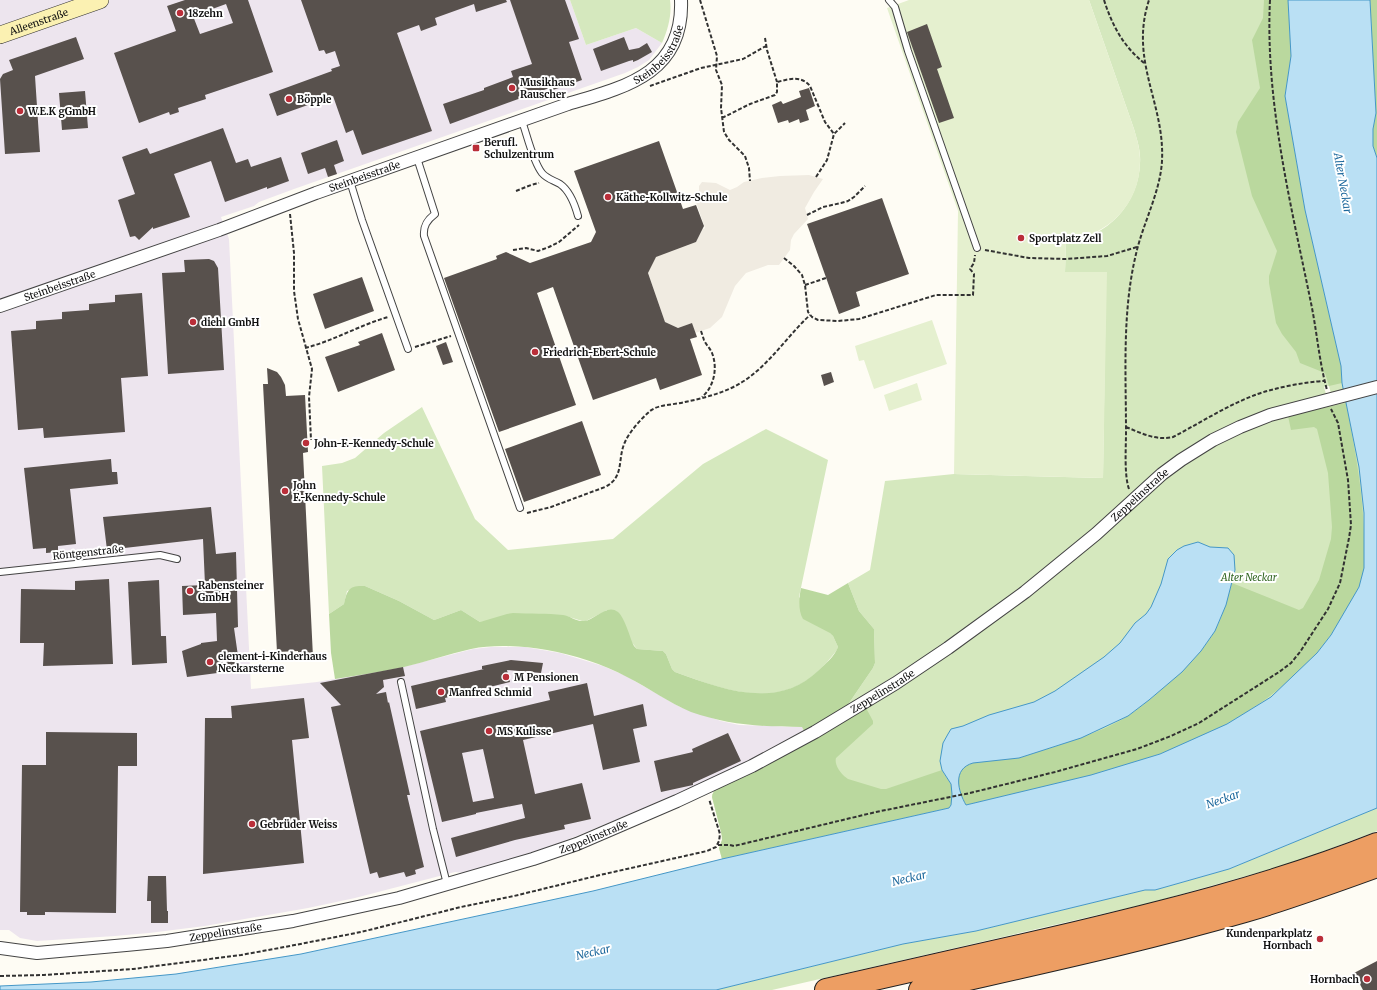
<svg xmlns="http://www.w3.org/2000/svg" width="1377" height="990" viewBox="0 0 1377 990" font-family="Merriweather,serif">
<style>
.industrial{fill:#ede5ee}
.green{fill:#d5e8be}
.forest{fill:#bad89e}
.pitch{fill:#e5f0cf}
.plaza{fill:#f0ebe1}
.water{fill:#bae0f4;stroke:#4597c7}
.building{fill:#58514d;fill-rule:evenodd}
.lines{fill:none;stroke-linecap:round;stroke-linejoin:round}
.lane-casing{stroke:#434343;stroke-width:8}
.street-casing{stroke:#434343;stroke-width:14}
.secondary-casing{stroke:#323232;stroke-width:18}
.highway-casing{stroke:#212121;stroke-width:24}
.path{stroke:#323232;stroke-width:2;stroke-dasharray:4 2;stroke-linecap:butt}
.lane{stroke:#fff;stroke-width:6}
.street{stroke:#fff;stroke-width:12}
.secondary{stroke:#fbf1b2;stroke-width:17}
.highway{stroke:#ed9e63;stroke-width:22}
.poi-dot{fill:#ba2e39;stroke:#fff;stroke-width:1.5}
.labels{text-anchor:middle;stroke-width:4;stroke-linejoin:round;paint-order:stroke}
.poi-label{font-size:10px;font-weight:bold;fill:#101010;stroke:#fff;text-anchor:start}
.street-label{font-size:10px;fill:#101010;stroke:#fff}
.park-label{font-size:10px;font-style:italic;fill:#326622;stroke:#fff}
.water-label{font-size:11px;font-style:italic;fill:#1e699d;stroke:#fff}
</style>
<rect width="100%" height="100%" fill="#fefcf4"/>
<path class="industrial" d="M0 0H570L586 45 636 28 662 43 649 60 638 67 625 73 294 189 259 202 254 206 221 217 229 239 251 689 317 682 403 667 473 649 491 647H525L560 653 603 666 626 676 680 707 721 721 739 725 802 727 804 731 747 762 704 783 577 836 544 849 464 873 455 872 355 898 308 908 205 926 149 933 115 936 37 941 20 938 9 930H0Z"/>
<path class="green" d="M570 0H670C672 15 668 29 662 43L636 28 586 45Z
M1089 0H1377V664L1160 754 1091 775 722 859 719 848 722 840 721 831 712 797V794L866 708 1180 468C1200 455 1220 442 1242 432 1271 420 1303 412 1334 405L1329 386 1324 387 1326 394 1235 424 1083 538 1005 600 930 653 847 706 873 668 875 663 874 629 859 611 848 583 870 570 885 481 954 474 1103 478 1106 272H1065L1066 241C1107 239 1139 203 1140 163 1141 151 1137 140 1134 129Z
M422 407 475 519 508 550 613 539 703 464 766 429 828 460 799 597 833 636 838 647 837 650C830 659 823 667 814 675 772 710 720 688 675 672L672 669 666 654 663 651 637 649 607 610 586 621H582L566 616 480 622 461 610 437 619 434 620 399 601 365 586H362L347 591 344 604 329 614 322 466 342 463 355 458 384 433Z
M1377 808V831L1303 859 1271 869 1150 903 772 990H716L903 944 976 931 1145 890H1155L1229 869Z"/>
<path class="forest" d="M1264 0H1288L1291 56 1285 96 1305 210 1341 366 1342 383 1329 386 1325 373 1300 363 1296 352 1282 334 1276 323 1269 283V276L1277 251 1252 196 1236 132 1238 122 1260 88 1252 40 1263 18Z
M1370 0H1377V158L1373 146V129L1376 113Z
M1346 403C1355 449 1364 495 1364 543 1364 554 1365 565 1363 576 1359 592 1347 607 1339 622 1326 644 1311 660 1293 677 1204 758 1078 778 966 805 960 794 953 776 965 766 978 757 1007 762 1022 757 1042 750 1062 745 1082 737 1097 732 1113 725 1126 717 1138 710 1149 700 1160 691 1180 673 1201 655 1215 631 1223 616 1227 599 1232 583L1299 610 1303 608 1319 580 1331 539 1332 527 1328 473 1317 429 1314 427 1291 430 1288 416Z
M848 583 859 611 874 629 875 663 873 668 847 706 804 731 802 727C763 727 728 725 691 712 669 703 649 688 627 677 603 664 574 655 547 650 523 646 495 644 471 649 448 654 426 662 404 667 381 672 358 675 335 679L331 653 329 614 344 604C347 590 349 585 365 586L399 601 434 620 437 619 461 610 480 622 507 614 513 613C530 614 547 613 563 615 570 616 577 622 584 621 595 620 607 603 618 612 625 618 630 638 634 646L637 649 663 651 666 654 672 669 675 672C722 689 777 711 819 670 825 664 835 656 838 647L833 636 830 633 803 619C798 611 799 597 801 588L828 595Z
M866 708 873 721V724L836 758C834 766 842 775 848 779L881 789H886L942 770C944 775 949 780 951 785 953 791 953 802 949 808L722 859 719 848 722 840V836L712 797 714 790Z"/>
<path class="pitch" d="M909 0H1089L1134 129C1137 139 1140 149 1140 159 1141 204 1109 235 1066 241L1065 272H1107L1103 478 954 474 958 211 887 8Z
M932 320 947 364 874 389 864 360 859 361 855 346Z
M917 383 922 400 889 411 884 395Z"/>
<path class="plaza" d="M809 175 823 179 814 192 805 208 808 219 794 234 791 240 790 250 779 265H768L746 273 735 286 722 317 710 328 695 333 692 323 678 328 665 322 648 273 655 257 696 242 703 229 705 228 696 202 704 198 703 195 699 191V186L702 182 716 183 730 190 737 187 744 182 762 178 780 176Z"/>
<path class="water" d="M1288 0H1370L1376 113 1373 129V146L1377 158V808L1229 869 1155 890H1145L976 931 903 944 716 990H0V986L91 982 176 974 301 954 593 891 722 859 949 808 951 805 952 794 951 784 942 770 940 761 943 743 948 734 951 729 963 726 989 715 1034 702 1055 691 1104 657 1120 643 1135 623 1146 614 1151 607 1161 584 1168 559 1177 550 1184 546 1198 542 1210 547 1228 548 1234 555 1235 570 1226 605 1215 631 1201 651 1182 672 1149 700 1128 716 1081 738 1019 758 973 763C952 769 958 791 966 805L1091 775 1160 754 1227 724 1271 697 1317 653 1331 635 1359 587 1364 568V513L1359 467 1342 383 1341 366 1305 210 1285 96 1291 56Z"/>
<path class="building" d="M185 0H248L273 72 205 95 206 99 178 108 179 112 170 115 169 112 139 123 114 53 176 31 167 6ZM226 4 233 23 200 34 193 16Z
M301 0H506L507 2 476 12 474 4 435 18 437 25 421 31 419 25 397 33 432 131 362 155 353 130 346 133 333 96 277 116 269 94 332 71 331 69 340 66 335 51 326 54 324 50 319 51Z
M510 0H565L579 39 569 42 582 80 550 91 549 88 529 96 528 98 524 99 521 98 450 124 443 104 484 90V88L513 77 511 71 532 64Z
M927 24 942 67 937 69 954 118 939 123 907 32Z
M76 37 84 59 35 76 40 152 5 154 0 79 3 74 13 70 9 60Z
M624 37 629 50 639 48 647 43 652 52 638 60 633 62V60L629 61 601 71 593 49Z
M809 88 815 106 806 110 809 120 800 123 799 119 789 123 788 120 778 123 772 105 781 101 783 104 801 97 799 91Z
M85 91 88 128 62 130 59 93Z
M223 128 236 163 248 159 251 167 281 157 289 181 267 189V187L225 202 211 161 174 174 190 217 153 229V227L139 240 135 236 130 237 118 200 135 194 122 157 147 148 150 154Z
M337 140 344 161 334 165 337 174 328 177 325 168 308 174 301 153Z
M659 141 683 209 696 205 704 226 696 242 656 257 648 273 665 322 678 328 692 323 697 337 690 339 702 375 660 390 656 378 593 400 553 287 537 293 576 405 499 432 444 278 497 259 496 256 506 252 530 263 591 242 596 232 574 171Z
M882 198 909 274 856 292 860 306 839 314 807 224Z
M209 259 214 261 218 268 224 370 168 374 162 273 185 272 184 260Z
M362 277 374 311 325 329 313 294Z
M142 293 148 376 121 378 125 432 44 438 43 428 18 430 11 331 36 329V321L62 319V312L89 310V304L115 302V295Z
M382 333 395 370 338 392 325 357 360 345 358 342Z
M446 342 453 362 443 365 436 346Z
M267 368 277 372 281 377 285 385 286 396 305 395 308 452 303 453 313 657 298 658V651L277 652 263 384H268Z
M831 372 834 382 824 386 821 375Z
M582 421 601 475 524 502 505 449Z
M111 459 112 472H117L118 484 70 489 76 544 58 546V552L46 553V548L33 549 24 468Z
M211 507 216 554 236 552 238 627 234 628 240 670 187 677 182 651 201 644V643L217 641 216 613 183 615 182 586 205 585 203 539 107 550 103 517Z
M109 579 113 664 43 666 44 643H20L21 589 75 590V581Z
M159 580 161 636H166L167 663 132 665 128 582Z
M511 660 543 663 541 673 507 670 510 682 445 698 446 702 416 709 411 686 484 669H482V666Z
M403 667 405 676 383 680 384 687 376 694 386 692 388 703 389 702 410 795H407L424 867 415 870 416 874 406 877 404 872 379 878 377 872 370 874 331 707 341 705 320 683Z
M587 683 594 716 643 704 647 726 633 729 640 762 603 770 593 724 523 740 535 794 582 783 591 819 564 825 565 829 515 840 456 857 451 838 525 818 522 804 476 813V814L442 822 420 731 550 700 548 692ZM483 749 494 798 473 802 462 753Z
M304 698 309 738 292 740 304 863 203 874 205 718H232L231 706Z
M46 732 137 733V766H118L116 913 45 912V915H27V912H20L22 765H46Z
M728 733 741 761 693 783V785L661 792 654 761 693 752 692 749Z
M148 876H166L167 911H168V923H151V901H147Z
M1377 961V990H1363L1354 973Z"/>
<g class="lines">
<defs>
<path id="lane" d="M889 0 895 7 908 51 977 248
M522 121C527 135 533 162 542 173 547 179 553 180 560 184 570 191 575 205 578 216
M417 158 435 214C427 220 423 226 424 236L520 508
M350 181 362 220 408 349
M0 572 160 555 177 559
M401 682 433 829 447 884"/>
<g id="street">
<path id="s1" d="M0 306 219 230 316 193 568 104C626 87 684 73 681 0"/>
<path id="s2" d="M0 948 37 953 126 945 167 941 293 921 399 898 533 859 577 844 677 801 752 766 815 732 896 683 948 648 1025 592 1096 534 1162 474 1181 460 1213 440 1240 427 1270 415 1377 387"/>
</g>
<g id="secondary">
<path id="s3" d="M0 35 100 0"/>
</g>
<path id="highway" d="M826 990C901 973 975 956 1050 939 1160 913 1271 886 1377 844
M920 990C1029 965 1138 942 1245 911 1289 898 1333 882 1377 866"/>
</defs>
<use href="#lane" class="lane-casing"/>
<use href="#street" class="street-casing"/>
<use href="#secondary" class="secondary-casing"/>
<use href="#highway" class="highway-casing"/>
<path class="path" d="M700 0 717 56 716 70 722 85 721 108 724 132 729 140 745 156 749 168 750 181
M1104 0C1112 25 1123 46 1144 63
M1270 0C1265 101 1291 205 1311 303 1317 332 1319 361 1327 390
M765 38 767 50 777 82
M650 86 701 68 743 59 766 46
M722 118 750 104 775 95 777 92V82C789 79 801 75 810 86L825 122 834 134
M816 177 827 160 834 134 845 123
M516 191 531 185 539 183
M290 214 294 253V291L298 319 312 369 309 397 311 440
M807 215 823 207 841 203 848 201 854 197 865 186
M513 250 526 248 538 251 549 247 559 242 579 225
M985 250 1029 258 1066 259 1107 256 1137 247
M784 258 794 266 802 275 805 285 808 312 812 317 818 320 838 321 859 319 936 295H973L974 274 970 269 974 263 975 255
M805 285 826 278
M701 331C702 334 703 337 704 340 706 345 710 348 712 353 718 368 714 387 702 397
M415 347 451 336
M305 348C333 341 360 325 388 317
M1126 427C1141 433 1156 441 1173 437 1200 423 1226 406 1255 395 1273 388 1305 382 1324 381
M1129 489C1124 475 1126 448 1126 432 1126 373 1122 312 1136 254 1143 223 1160 193 1162 161 1165 103 1129 61 1149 0
M527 513 551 507 605 487C625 477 617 459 625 442 630 431 641 419 650 411 659 404 674 405 685 402 700 399 715 395 729 389 764 374 783 340 810 315
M718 845H730L734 846 876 812 970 793 1055 772 1137 749 1171 736 1199 723 1279 672 1291 663 1300 652 1328 609 1340 583 1349 538 1351 525 1348 480 1338 423 1331 409
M0 976 44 975 133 969 241 955 290 946 361 932 461 907 514 896 600 875 707 851 716 847 719 841 720 834 709 799"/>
<use href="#lane" class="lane"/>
<use href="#street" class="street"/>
<use href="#secondary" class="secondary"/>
<use href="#highway" class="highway"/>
</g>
<g class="poi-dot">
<circle cx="180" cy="13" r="4"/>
<circle cx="512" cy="88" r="4"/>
<circle cx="289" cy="99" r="4"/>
<circle cx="20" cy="111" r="4"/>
<rect x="472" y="144" width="8" height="8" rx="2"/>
<circle cx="608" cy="197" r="4"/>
<circle cx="1021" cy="238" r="4"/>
<circle cx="193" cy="322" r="4"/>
<circle cx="535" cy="352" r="4"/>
<circle cx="306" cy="443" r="4"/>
<circle cx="285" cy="491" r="4"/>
<circle cx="190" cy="591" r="4"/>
<circle cx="210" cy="662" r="4"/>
<circle cx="506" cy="677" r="4"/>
<circle cx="441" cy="692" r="4"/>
<circle cx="489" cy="731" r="4"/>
<circle cx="252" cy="824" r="4"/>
<circle cx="1320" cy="939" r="4"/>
<circle cx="1367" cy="979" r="4"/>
</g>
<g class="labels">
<g class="poi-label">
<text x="188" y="17">18zehn</text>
<text x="520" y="86">Musikhaus<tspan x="520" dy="12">Rauscher</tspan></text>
<text x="297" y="103">Böpple</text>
<text x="28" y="115">W.E.K gGmbH</text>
<text x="484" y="146">Berufl.<tspan x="484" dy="12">Schulzentrum</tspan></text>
<text x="616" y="201">Käthe-Kollwitz-Schule</text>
<text x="1029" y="242">Sportplatz Zell</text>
<text x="201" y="326">diehl GmbH</text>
<text x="543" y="356">Friedrich-Ebert-Schule</text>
<text x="314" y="447">John-F.-Kennedy-Schule</text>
<text x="293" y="489">John<tspan x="293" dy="12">F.-Kennedy-Schule</tspan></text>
<text x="198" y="589">Rabensteiner<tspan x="198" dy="12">GmbH</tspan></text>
<text x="218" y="660">element-i-Kinderhaus<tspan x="218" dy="12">Neckarsterne</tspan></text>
<text x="514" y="681">M Pensionen</text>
<text x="449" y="696">Manfred Schmid</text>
<text x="497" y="735">MS Kulisse</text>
<text x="260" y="828">Gebrüder Weiss</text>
<text x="1312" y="937" text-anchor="end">Kundenparkplatz<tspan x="1312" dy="12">Hornbach</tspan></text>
<text x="1359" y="983" text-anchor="end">Hornbach</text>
</g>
<g class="street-label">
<text dy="4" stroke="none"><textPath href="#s3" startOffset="41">Alleenstraße</textPath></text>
<text dy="4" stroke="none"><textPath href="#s1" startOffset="710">Steinbeisstraße</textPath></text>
<text dy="4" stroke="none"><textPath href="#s1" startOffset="387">Steinbeisstraße</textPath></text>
<text dy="4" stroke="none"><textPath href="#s1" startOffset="63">Steinbeisstraße</textPath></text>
<text dy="4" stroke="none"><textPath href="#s2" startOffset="1256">Zeppelinstraße</textPath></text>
<text transform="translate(88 552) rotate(-6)" y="4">Röntgenstraße</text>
<text dy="4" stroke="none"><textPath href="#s2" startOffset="932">Zeppelinstraße</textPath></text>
<text dy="4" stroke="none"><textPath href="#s2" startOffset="608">Zeppelinstraße</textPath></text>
<text dy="4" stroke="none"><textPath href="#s2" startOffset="227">Zeppelinstraße</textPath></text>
</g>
<g class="park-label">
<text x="1249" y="581">Alter Neckar</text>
</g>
<g class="water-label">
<text transform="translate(1343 183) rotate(80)" y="4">Alter Neckar</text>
<text transform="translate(1223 799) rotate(-19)" y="4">Neckar</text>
<text transform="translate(909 878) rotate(-13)" y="4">Neckar</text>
<text transform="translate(593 952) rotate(-13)" y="4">Neckar</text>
</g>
</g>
</svg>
